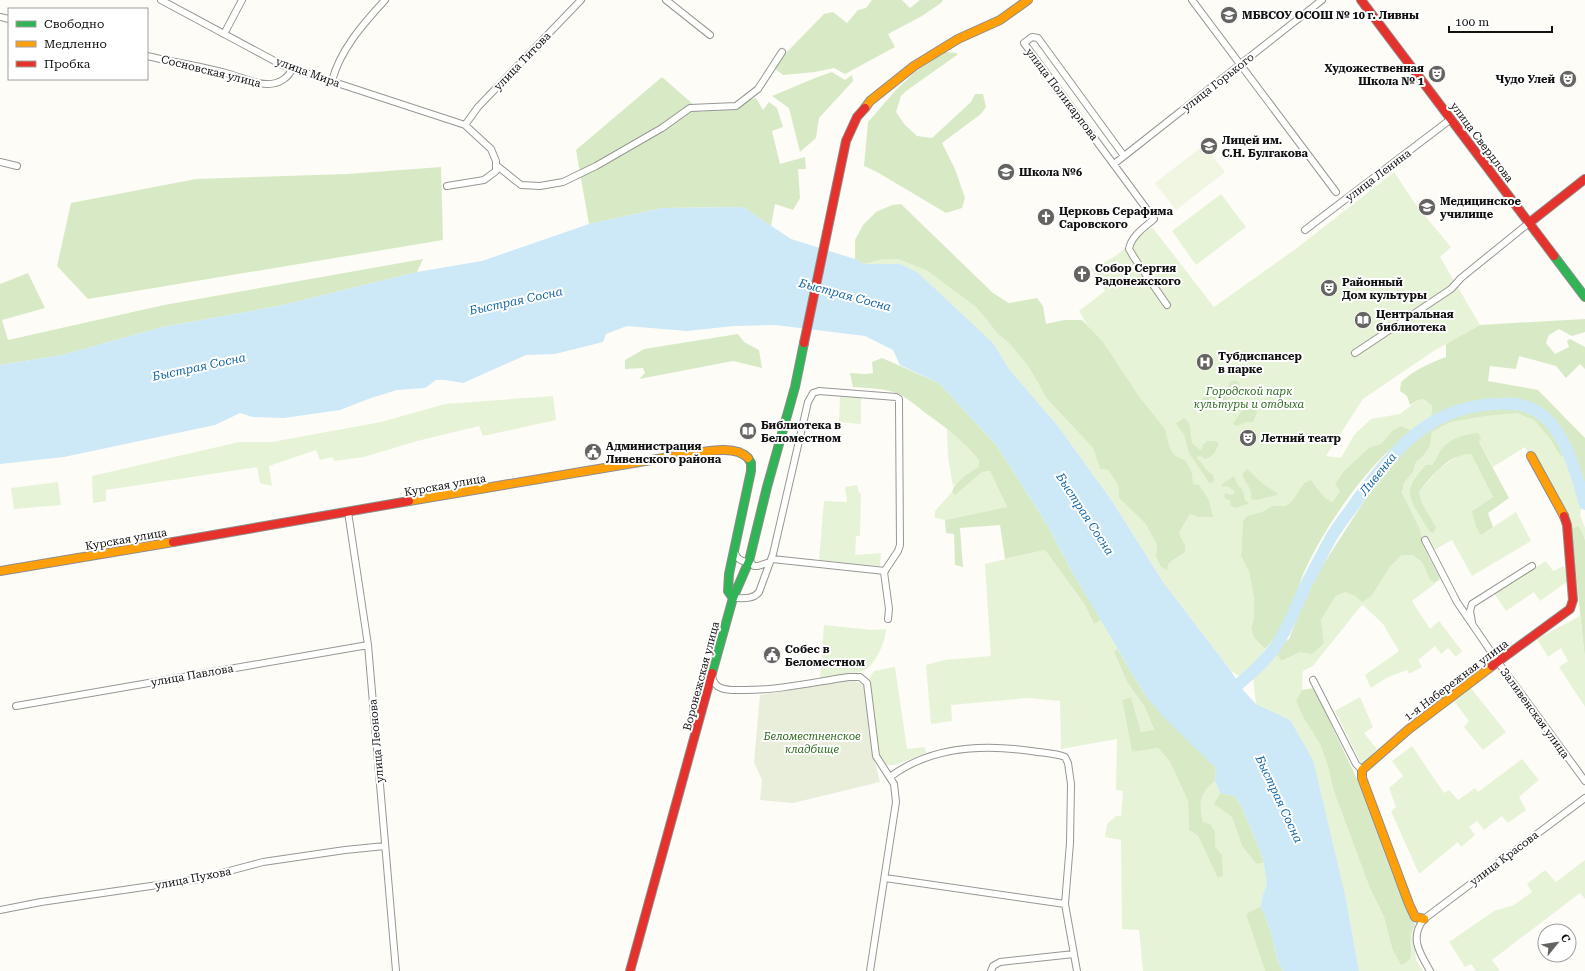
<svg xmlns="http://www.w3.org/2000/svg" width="1585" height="971" viewBox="0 0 1585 971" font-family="'Roboto Serif',serif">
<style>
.green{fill:#e7f3d7}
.forest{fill:#d8eac5}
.cemetery{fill:#e9eedb}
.pitch{fill:#f0f6e1}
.water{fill:#cde8f7}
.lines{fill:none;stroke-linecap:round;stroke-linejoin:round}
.river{stroke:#cde8f7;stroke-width:12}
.street-casing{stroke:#979795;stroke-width:8}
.fast-casing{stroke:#8e8d8b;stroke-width:10}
.slow-casing{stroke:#8e8d8b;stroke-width:10}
.jam-casing{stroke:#8e8d8b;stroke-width:10}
.street{stroke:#fffffe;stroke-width:6}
.fast{stroke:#30b455;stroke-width:8}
.slow{stroke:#ff9f0a;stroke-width:8}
.jam{stroke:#e5322d;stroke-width:8}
.labels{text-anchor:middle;stroke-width:4;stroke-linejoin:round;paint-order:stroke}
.poi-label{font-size:11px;font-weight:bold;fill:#111;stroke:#fff;text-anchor:start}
.street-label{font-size:11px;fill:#111;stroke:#fff}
.park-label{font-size:11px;font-style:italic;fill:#2f6b1f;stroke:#fff}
.water-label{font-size:12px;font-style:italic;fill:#1768a6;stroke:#fff}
</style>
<rect width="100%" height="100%" fill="#fdfcf7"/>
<path class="green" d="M1394 172 1416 205 1451 247 1440 257 1480 325 1432 352 1363 399 1326 456 1341 458 1354 435 1371 419 1400 414 1418 400 1424 399 1432 406 1431 417 1413 431 1401 426 1393 430 1381 444 1370 447 1332 502 1324 497 1311 480 1294 507 1243 525 1241 556 1249 572 1254 598V618L1251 629 1254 638 1265 649 1254 667 1239 676 1231 671 1163 582 1112 501 1058 426 1009 369 994 344 900 264H864L883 259H898L926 270 976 307 998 334 1011 345 1030 369 1047 399 1093 448 1100 469 1108 470 1118 485 1119 498 1145 523 1157 545 1156 556 1167 569 1169 563 1185 552V545L1179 533 1190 514 1199 517 1079 311 1105 291 1091 269 1114 257 1152 227 1214 307 1297 248Z
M1221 194 1246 227 1196 265 1172 231Z
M553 396 556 420 483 436 479 426 417 441 364 457 334 461 332 457 320 460 316 450 269 466 272 486 260 483 257 467 106 490V501L93 503 92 476 239 442H272L381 422 445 404Z
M840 397 861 398V424L839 422Z
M1517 412 1534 420 1550 439 1561 457 1563 456 1567 462 1582 503 1580 515 1585 528V540L1582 532 1571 529 1567 525 1525 447 1493 467 1479 442 1478 433C1464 434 1450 441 1440 451 1437 455 1436 461 1432 465H1426L1411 496 1430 532 1436 527 1422 503 1419 492 1440 468 1461 454H1471L1493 497 1472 511 1481 535 1516 512 1531 541 1472 576 1452 540 1427 554 1423 546 1420 529 1402 494 1404 483 1413 472 1416 462 1423 456 1430 446 1432 432C1437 429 1443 425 1448 423 1470 415 1494 415 1517 412Z
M947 429 970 448 979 460 978 467 960 479 953 486 948 458Z
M990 471 1007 507 945 520 935 518V511L952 492 955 494 982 472Z
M58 482 61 505 14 509 11 488Z
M857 485 859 493H861L860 536H856L855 555 881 553 880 566 819 560 824 501 847 502 845 487Z
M1045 550 1085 605 1094 624 1101 620 1117 648 1114 652 1127 682 1145 706 1154 731 1141 732 1131 697 1122 700 1132 752 1158 748 1170 762 1188 801 1189 830 1198 836 1218 877 1222 855 1215 846V832L1203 823C1199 805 1199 793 1215 781L1220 793 1215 804 1232 817 1242 846 1256 864 1264 863 1267 884 1263 894 1261 906 1246 914 1265 971H1143L1139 930 1122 929 1121 840 1105 837 1107 824 1116 816H1121L1123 791 1116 790 1117 739 1061 749 1060 701 1028 698 951 705 952 721 931 724 926 665 944 660 991 656 985 564Z
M1402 555H1412L1422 562 1430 580H1438L1439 576 1441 579 1412 601 1430 629 1439 621 1462 651 1456 657 1448 648 1441 654 1435 646 1418 660 1422 667 1409 674 1407 670 1386 678 1371 688 1365 675 1399 651 1383 624 1363 605 1360 607 1313 666 1303 671 1302 690 1296 701 1303 717 1320 744 1328 766 1333 789 1369 886 1384 917 1392 948 1412 957 1411 938 1415 924 1414 936 1416 960 1423 971H1359L1346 899 1290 720 1256 704 1253 678 1276 654 1283 661 1300 652 1324 643 1321 620 1336 596 1345 592 1355 596 1362 602 1371 597 1390 567Z
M1546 561 1553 571 1564 566 1568 581 1540 601 1534 592 1506 611 1494 593Z
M1580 616 1585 659V707L1559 667 1568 661 1561 648 1548 657 1537 639Z
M824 625 872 630 886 629C886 641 875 666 863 671 854 674 831 676 820 678Z
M895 667 907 749 925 747 926 753 895 765H885C871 748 873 702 869 679L874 671Z
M1470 687 1506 732 1483 750 1464 727 1469 721 1454 701Z
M1360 697 1373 727 1364 733 1377 749 1362 765 1335 711Z
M1412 746 1444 793 1449 790 1458 800 1475 788 1478 792 1522 759 1539 780 1519 797 1526 810 1508 823 1502 816 1484 830 1477 821 1469 827 1475 835 1461 847 1458 842 1419 874 1391 811 1396 807 1389 788 1403 776 1392 761Z
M1585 860V899L1580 893 1492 960 1500 971H1476L1471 964 1465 967 1449 942 1494 911 1514 905 1532 892 1527 884 1545 870 1556 882Z"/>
<path class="forest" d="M872 0H902L910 8 920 0H943L941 3 922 16 888 34 895 47 845 74 834 68 815 72 783 75 775 69 785 54 824 14 833 12 847 23 858 10 866 8Z
M946 52 957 53V55L906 91 901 96 896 112 905 125 917 136 932 138 971 102 975 94H983L986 107 981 114 942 143 955 169 965 198 962 208 946 213 877 172 864 166 868 122 895 91 915 72Z
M832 72 845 80 852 75 853 81 819 118 816 138 800 152 789 108 772 96 815 78Z
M662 77 702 112 756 98 763 110 769 102 777 108 783 127 772 131 780 164 805 157 806 169H798L800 198 793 210 775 204 771 226 743 207 663 208 589 224 576 150Z
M441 167 443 240 88 299 57 266 71 203 196 179 347 174Z
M901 204 993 293 1009 303 1037 298 1043 306 1046 324 1064 320H1082L1103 342 1140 398 1165 429 1169 446 1174 455 1186 461 1192 473 1193 484 1199 485 1209 500 1213 517H1199L1190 514 1179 533 1185 545V552L1169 563 1167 570 1161 567 1156 556 1157 545 1145 523 1119 498 1118 485 1108 470 1100 469 1093 448 1047 399 1030 369 1011 345 998 334 976 307 926 270 898 259H883L864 264 855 259V240L863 225 876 212 892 205Z
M423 259 417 272 279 306 163 327 62 355 0 365V284L28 273 45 308 2 320 8 340 164 305Z
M1585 319V332L1572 336 1559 329 1549 335 1546 343 1555 354 1569 347 1567 341 1570 339 1585 347V369L1580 364 1566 378 1556 366 1519 356 1516 369 1490 366 1488 381 1538 390 1585 438V487C1575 458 1566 427 1540 409 1537 406 1533 403 1530 402 1520 398 1497 399 1487 401 1467 403 1450 407 1431 417L1432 406 1424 399 1418 400 1410 405 1407 396 1400 391 1401 382C1416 369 1428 364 1446 357V344L1480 325Z
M738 334 744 342 759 350 762 368 733 361 639 379 645 373 643 368 625 369V360L644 349Z
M882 358 939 383 997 446 1049 528 1071 570 1101 620 1094 624 1085 605 1045 550 1005 559 1000 525 960 528 963 567 955 565 954 534 946 533 945 520 1007 507 990 471 982 472 955 495 952 492C955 480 968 474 978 467L979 460C964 441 944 426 924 412 916 405 906 397 896 393 882 388 867 388 853 387L850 373 866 374 873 373 872 362Z
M1235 380 1239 382 1240 387 1238 393 1216 406 1212 398C1202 402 1200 409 1194 411L1192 409V405L1216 390 1221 394 1226 391 1230 382Z
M1249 406 1256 409 1257 413 1253 422H1246L1236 426 1233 424 1244 407Z
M1507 408C1512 408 1518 408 1523 409 1540 414 1561 439 1563 456L1561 457 1550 439 1534 420 1517 413 1485 416 1462 420 1448 423 1432 432 1430 446 1423 456 1416 462 1413 472 1404 483 1402 493 1420 529 1423 546 1439 576 1438 580 1434 582 1430 580 1422 562 1412 555H1402L1390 567 1371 597 1362 602 1355 596 1345 592 1336 596 1321 620 1324 643 1312 654 1300 652 1282 661 1276 654 1283 643 1289 639 1302 605 1321 568 1368 495 1392 462 1421 435 1432 426 1443 421 1482 409Z
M1184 418 1189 423 1192 443 1200 450 1202 449 1203 445 1207 441H1214L1219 443C1217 450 1212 458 1205 459L1200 456 1196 457C1203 463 1205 470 1213 475L1214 481 1210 484 1189 453 1184 434 1178 427 1176 423Z
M1401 426 1413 431C1372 458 1327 523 1306 568 1300 579 1298 592 1294 603 1287 618 1277 637 1265 649L1254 638 1251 629 1254 618V598L1249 572 1241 556 1243 521 1247 516 1262 512 1272 506H1286L1293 500 1304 483 1311 480 1324 497 1332 502 1340 491 1335 484 1345 470 1357 459 1370 447 1381 444 1393 430Z
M1478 433 1481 438 1479 442 1509 498 1488 513 1493 527 1481 535 1476 527 1472 511 1493 497 1471 454C1448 454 1432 476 1419 492L1422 503 1436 527 1434 533 1430 532C1425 524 1407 499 1410 489 1412 481 1420 471 1426 465H1432C1436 460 1437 456 1440 451 1448 439 1464 434 1478 433Z
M1247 469 1263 484 1277 493V495L1256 500 1251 499C1253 489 1245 483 1242 474Z
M1234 476 1238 486 1241 488 1244 493 1245 501 1248 502V504L1235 508 1230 505V500L1225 499 1224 495 1226 493 1232 495 1235 492 1227 486 1222 487 1221 485Z
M1578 526 1582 532 1585 540V659L1571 529Z
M1117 648 1145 695 1216 768 1215 781C1199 793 1199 805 1203 822L1211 825 1215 832V846L1222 855 1223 876 1218 878 1198 836 1189 830 1188 801 1170 762 1158 748 1132 752 1122 700 1131 697 1141 732 1154 730 1145 707 1127 682 1114 652Z
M1314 688 1357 779 1392 874 1415 924C1414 928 1411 933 1411 937 1409 951 1418 958 1401 965L1392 948 1384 917 1369 886 1333 789 1328 766 1320 744 1303 717 1296 701 1302 690Z
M1220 793 1235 796 1243 810 1263 858 1264 863 1256 864 1242 846 1232 817 1214 804Z
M1261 906 1269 927 1278 961 1283 971H1265L1246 914Z"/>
<path class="cemetery" d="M847 680C857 681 861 682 866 690L872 750 880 782 793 803 760 800 762 780 754 762 760 695Z"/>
<path class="pitch" d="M1204 145 1225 172 1176 210 1155 183Z"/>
<path class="water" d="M743 207 791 239 855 259 864 264H900L917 272 994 344 1009 369 1058 426 1112 501 1163 582 1231 671 1242 689 1256 704 1290 720 1313 760 1346 899 1359 971H1283L1278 961 1269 927 1261 906 1263 894 1267 884 1263 858 1243 810 1235 796 1220 793 1215 781 1216 768 1165 719 1145 695 1071 570 1049 528 997 446 939 383 900 365 893 350 865 336 775 325 734 326 687 331 627 326 606 334 603 342 555 354 526 355 463 383 445 380H436L425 388 397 390 371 398 340 410 284 418 253 417 240 413 215 425 64 457 0 464V365L62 355 163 327 279 306 417 272 482 261 589 224 663 208Z"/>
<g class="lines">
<path class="river" d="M1226 695C1244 679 1262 666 1276 646 1289 626 1297 603 1308 581 1316 566 1324 550 1332 536 1340 523 1350 511 1358 499 1394 449 1429 408 1494 404 1503 404 1513 403 1521 405 1561 412 1576 472 1585 504"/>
<defs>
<path id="street" d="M161 0 282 65 465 125 491 149 496 161V171L484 180 447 186
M666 0 710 35
M1192 0 1336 192
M0 17 9 19
M224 34 242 0
M147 56C173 62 200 66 226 73 238 76 256 85 268 84 279 84 289 78 292 68
M332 81C340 50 363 24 385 0
M465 125 478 107 581 0
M1124 156 1038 38 1032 37 1024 43 1154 219C1145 227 1131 236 1129 249L1135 259 1167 305
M0 162 17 166
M1114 164 1322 0
M496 165 521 185 540 186 563 182 596 166 662 128 690 108 736 106 758 89 782 52
M1305 230 1451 119
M1355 353 1451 289 1461 278 1529 223
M348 512 368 645 396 971
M1425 540 1457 602 1498 662 1585 781
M734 549C735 557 741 563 749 561L754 566H758L770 562
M772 559 885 571
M733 598C742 598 753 600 759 592L773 554 808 402 813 393 819 391 896 397 899 399V404L900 545 898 551 884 572 889 609 888 619
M1472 622 1470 611 1472 604 1532 566
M712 676C713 681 715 686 721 688 728 691 738 690 745 690 780 690 814 682 849 677H860L867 683 876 756 894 784 896 802 870 971
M1313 680 1356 764 1362 770
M16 706 368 645
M890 777C931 746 983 744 1031 751 1042 753 1055 753 1065 757L1068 763 1071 784 1070 843 1065 904 1077 971
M885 878 1065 904
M0 910 41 902 199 879 263 862 345 850 385 846
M991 971 993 966 1000 962 1074 954
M1430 971C1420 953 1409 938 1424 919L1585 798"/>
<path id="fast" d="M1554 256 1585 297
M733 598 728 591 729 574 751 471V463L748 458
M712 673 733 598 749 561 767 487 795 387 804 343"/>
<path id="slow" d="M865 108 870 101 914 66 958 39 1000 20 1028 0
M1531 456 1564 516
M409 501 687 454C703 452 736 444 748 458
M0 571 173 542
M1424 919 1415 917 1409 904 1362 778V770L1409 729 1492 666"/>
<path id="jam" d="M1361 0 1554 256
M1529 223 1585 179
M804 343 846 141 857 117 865 108
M173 542 409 501
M1492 666 1570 609 1573 600 1567 525 1564 516
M630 971 712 673"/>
</defs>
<use href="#street" class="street-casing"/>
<use href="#fast" class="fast-casing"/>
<use href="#slow" class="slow-casing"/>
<use href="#jam" class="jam-casing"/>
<use href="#street" class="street"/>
<use href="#fast" class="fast"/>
<use href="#slow" class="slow"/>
<use href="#jam" class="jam"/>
</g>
<defs>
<symbol id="school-disc" viewBox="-11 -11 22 22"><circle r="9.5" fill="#646362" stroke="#fff"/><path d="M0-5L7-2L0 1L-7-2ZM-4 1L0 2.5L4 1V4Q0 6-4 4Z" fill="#fff"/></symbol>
<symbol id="theatre-disc" viewBox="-11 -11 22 22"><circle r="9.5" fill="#646362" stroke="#fff"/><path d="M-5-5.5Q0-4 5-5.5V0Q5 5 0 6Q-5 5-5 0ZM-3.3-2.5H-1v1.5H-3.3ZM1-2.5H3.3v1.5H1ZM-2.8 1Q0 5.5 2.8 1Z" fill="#fff"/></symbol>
<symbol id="university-disc" viewBox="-11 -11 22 22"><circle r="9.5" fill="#646362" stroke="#fff"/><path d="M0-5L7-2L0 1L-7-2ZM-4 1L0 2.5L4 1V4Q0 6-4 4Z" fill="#fff"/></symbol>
<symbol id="church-disc" viewBox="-11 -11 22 22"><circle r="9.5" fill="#646362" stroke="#fff"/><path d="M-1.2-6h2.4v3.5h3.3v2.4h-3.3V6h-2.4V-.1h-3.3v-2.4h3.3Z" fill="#fff"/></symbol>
<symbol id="library-disc" viewBox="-11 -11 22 22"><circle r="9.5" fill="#646362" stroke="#fff"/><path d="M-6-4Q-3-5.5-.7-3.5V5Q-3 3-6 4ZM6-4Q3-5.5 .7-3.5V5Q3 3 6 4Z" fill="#fff"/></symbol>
<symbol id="hospital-disc" viewBox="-11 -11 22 22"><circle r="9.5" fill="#646362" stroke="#fff"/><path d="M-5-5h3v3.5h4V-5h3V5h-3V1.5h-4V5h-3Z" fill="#fff"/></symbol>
<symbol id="civic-disc" viewBox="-11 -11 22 22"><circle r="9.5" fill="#646362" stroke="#fff"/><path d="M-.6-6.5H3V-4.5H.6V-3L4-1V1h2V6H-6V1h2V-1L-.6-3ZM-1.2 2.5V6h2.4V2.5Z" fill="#fff"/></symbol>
</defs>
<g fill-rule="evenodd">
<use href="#school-disc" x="1219" y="5" width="20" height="20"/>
<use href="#theatre-disc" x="1427" y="64" width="20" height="20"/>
<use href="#theatre-disc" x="1558" y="69" width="20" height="20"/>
<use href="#school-disc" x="1199" y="136" width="20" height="20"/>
<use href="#school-disc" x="996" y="162" width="20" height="20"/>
<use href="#university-disc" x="1417" y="197" width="20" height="20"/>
<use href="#church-disc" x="1036" y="207" width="20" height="20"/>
<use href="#church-disc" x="1072" y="264" width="20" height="20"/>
<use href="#theatre-disc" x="1319" y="278" width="20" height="20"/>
<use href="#library-disc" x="1353" y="310" width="20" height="20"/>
<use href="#hospital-disc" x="1195" y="352" width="20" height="20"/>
<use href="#library-disc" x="738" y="421" width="20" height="20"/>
<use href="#theatre-disc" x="1238" y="428" width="20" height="20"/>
<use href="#civic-disc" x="583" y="442" width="20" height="20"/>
<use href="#civic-disc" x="762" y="645" width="20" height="20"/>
</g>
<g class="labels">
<g class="poi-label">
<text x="1242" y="19">МБВСОУ ОСОШ № 10 г. Ливны</text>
<text x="1424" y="72" text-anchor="end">Художественная<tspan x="1424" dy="13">Школа № 1</tspan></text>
<text x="1555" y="83" text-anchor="end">Чудо Улей</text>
<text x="1222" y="144">Лицей им.<tspan x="1222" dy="13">С.Н. Булгакова</tspan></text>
<text x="1019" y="176">Школа №6</text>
<text x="1440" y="205">Медицинское<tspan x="1440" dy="13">училище</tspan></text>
<text x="1059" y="215">Церковь Серафима<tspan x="1059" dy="13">Саровского</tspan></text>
<text x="1095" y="272">Собор Сергия<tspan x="1095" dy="13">Радонежского</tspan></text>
<text x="1342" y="286">Районный<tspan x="1342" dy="13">Дом культуры</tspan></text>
<text x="1376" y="318">Центральная<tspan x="1376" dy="13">библиотека</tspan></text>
<text x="1218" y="360">Тубдиспансер<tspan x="1218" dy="13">в парке</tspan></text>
<text x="761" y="429">Библиотека в<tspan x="761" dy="13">Беломестном</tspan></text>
<text x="1261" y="442">Летний театр</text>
<text x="606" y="450">Администрация<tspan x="606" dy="13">Ливенского района</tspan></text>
<text x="785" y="653">Собес в<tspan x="785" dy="13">Беломестном</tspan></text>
</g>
<g class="street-label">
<text transform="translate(522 61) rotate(-46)" y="4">улица Титова</text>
<text transform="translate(211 71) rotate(14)" y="4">Сосновская улица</text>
<text transform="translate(308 72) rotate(20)" y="4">улица Мира</text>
<text transform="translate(1218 82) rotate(-38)" y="4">улица Горького</text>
<text transform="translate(1062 94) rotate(53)" y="4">улица Поликарпова</text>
<text transform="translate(1482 142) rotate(53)" y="4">улица Свердлова</text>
<text transform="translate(1378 175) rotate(-37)" y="4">улица Ленина</text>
<text transform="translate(445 485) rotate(-10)" y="4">Курская улица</text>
<text transform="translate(126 539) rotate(-10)" y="4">Курская улица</text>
<text transform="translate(192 675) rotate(-10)" y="4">улица Павлова</text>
<text transform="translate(701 676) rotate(-75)" y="4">Воронежская улица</text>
<text transform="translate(1456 680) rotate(-37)" y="4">1-я Набережная улица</text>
<text transform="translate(1535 713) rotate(54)" y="4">Заливенская улица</text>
<text transform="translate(376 741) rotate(-95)" y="4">улица Леонова</text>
<text transform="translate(1504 858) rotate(-37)" y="4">улица Красова</text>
<text transform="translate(193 878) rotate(-11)" y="4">улица Пухова</text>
</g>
<g class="park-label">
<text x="1249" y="395">Городской парк<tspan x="1249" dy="13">культуры и отдыха</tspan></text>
<text x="812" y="740">Беломестненское<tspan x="812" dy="13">кладбище</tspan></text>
</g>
<g class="water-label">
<text transform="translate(845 295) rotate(15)" y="4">Быстрая Сосна</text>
<text transform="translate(516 301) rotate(-12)" y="4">Быстрая Сосна</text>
<text transform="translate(199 367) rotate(-12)" y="4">Быстрая Сосна</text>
<text transform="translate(1378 474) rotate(-51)" y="4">Ливенка</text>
<text transform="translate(1085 514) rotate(57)" y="4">Быстрая Сосна</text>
<text transform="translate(1279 799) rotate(65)" y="4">Быстрая Сосна</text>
</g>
</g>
<rect x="8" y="8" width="140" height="72" fill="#ffffff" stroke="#a0a0a0"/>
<rect x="16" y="21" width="20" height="6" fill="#30b455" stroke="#a0a0a0"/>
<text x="44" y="28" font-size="12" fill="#111111">Свободно</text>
<rect x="16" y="41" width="20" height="6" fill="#ff9f0a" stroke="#a0a0a0"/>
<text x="44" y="48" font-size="12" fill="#111111">Медленно</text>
<rect x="16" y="61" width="20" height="6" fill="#e5322d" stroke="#a0a0a0"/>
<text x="44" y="68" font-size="12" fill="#111111">Пробка</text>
<g transform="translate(1557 943) rotate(60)"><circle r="19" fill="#ffffff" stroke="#a0a0a0"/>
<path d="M0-3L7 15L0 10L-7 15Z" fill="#646362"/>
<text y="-6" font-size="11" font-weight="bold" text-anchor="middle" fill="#111111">С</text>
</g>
<path d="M1449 26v6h103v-6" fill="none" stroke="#111111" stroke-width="2"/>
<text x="1455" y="26" font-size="12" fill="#111111" stroke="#ffffff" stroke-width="3" paint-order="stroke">100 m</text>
</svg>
